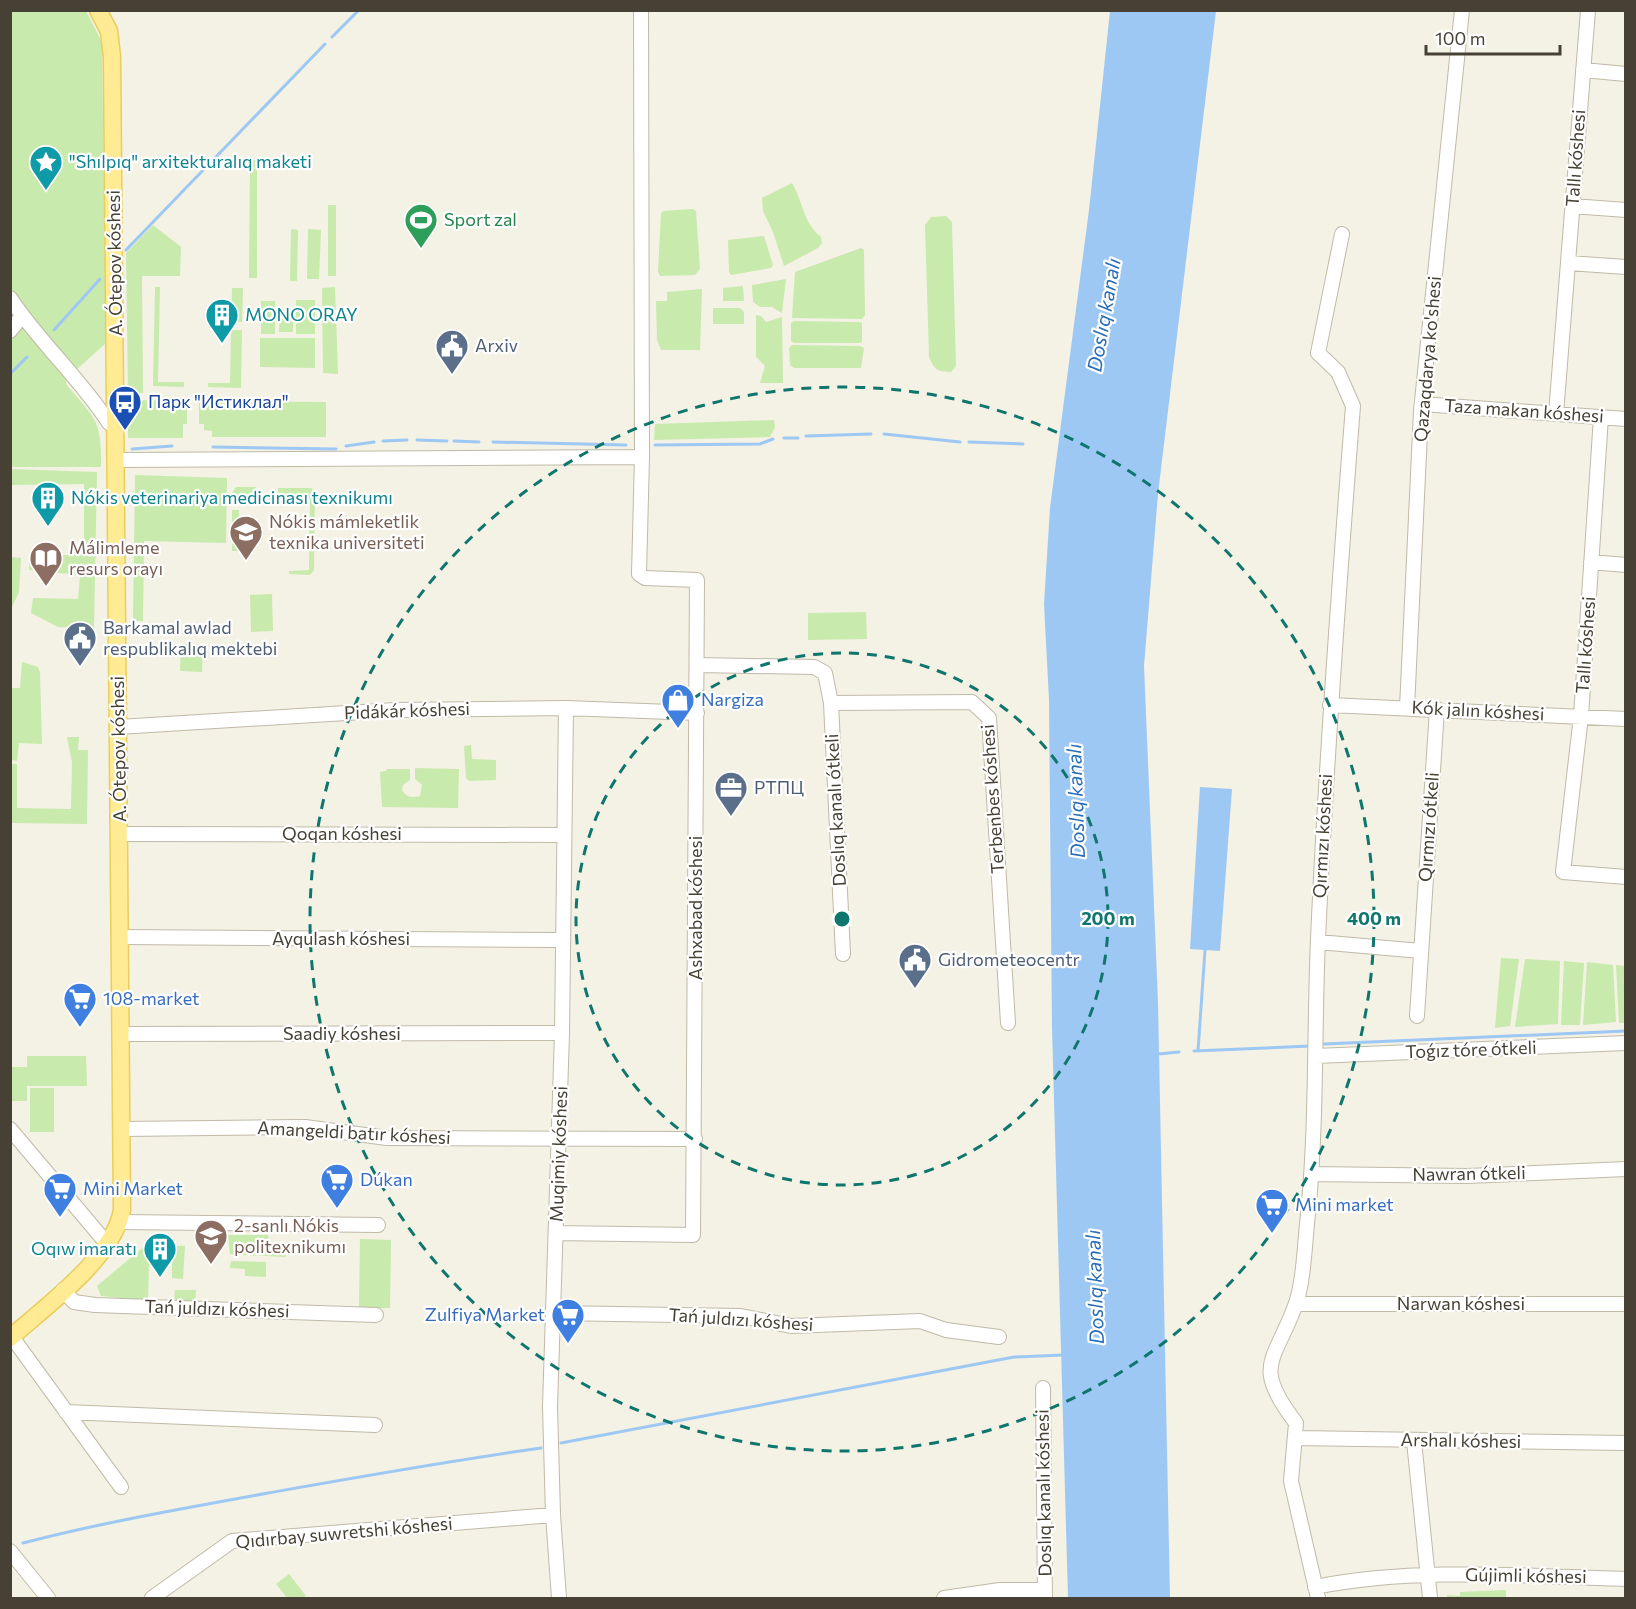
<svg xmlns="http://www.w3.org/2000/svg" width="1636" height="1609" viewBox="0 0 1636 1609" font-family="Commissioner,sans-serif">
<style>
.green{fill:#c8eaac}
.water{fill:#9ec8f4}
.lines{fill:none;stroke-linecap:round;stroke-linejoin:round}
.stream{stroke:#9ec8f4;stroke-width:3}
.minor-casing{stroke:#c0baa7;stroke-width:16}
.major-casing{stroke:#eacd5d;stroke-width:19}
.minor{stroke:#fff;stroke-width:14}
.major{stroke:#ffeb93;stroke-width:16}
.ring{fill:none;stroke:#0f766e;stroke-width:3;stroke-dasharray:10 8}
.labels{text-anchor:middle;stroke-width:4.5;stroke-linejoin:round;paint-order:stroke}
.street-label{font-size:18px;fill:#464134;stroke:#fff}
.culture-label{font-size:18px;fill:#0d838f;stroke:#fff;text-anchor:start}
.leisure-label{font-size:18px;fill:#27864d;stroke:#fff;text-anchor:start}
.service-label{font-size:18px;fill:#4e5e75;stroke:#fff;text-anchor:start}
.transit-label{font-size:18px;fill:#164399;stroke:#fff;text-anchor:start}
.education-label{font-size:18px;fill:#785e54;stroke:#fff;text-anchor:start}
.shop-label{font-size:18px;fill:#366cbe;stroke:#fff;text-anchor:start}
.water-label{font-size:20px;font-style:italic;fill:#286db8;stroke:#fff}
.centre{fill:#0f766e;stroke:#fff;stroke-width:3}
.ring-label{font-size:18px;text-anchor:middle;font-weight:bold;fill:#0f766e;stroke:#fff;stroke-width:4.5;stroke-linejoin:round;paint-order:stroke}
</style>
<rect width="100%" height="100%" fill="#f4f1e5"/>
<path class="green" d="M11 11H86L102 42 106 343 66 379V384C95 419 102 419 101 467H11Z
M250 160H257V278H249Z
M792 183C803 201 803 223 821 237L822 243 818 248 784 266 773 232 763 211 762 198Z
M328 205H336V276H328Z
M693 209 696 211 700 269 695 275 660 276 658 272 661 214 663 211Z
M946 216 952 222 956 366 951 372C937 372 934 369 929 357L925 225 931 217Z
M153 225 181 247 180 276H142L143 393H128L126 253Z
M291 229 298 230 297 281H290Z
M308 229 321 230 319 279H307Z
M764 236 773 265 771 268 731 275 729 272 728 240Z
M861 248 864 250 865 315 862 319 792 318 795 272Z
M786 279 782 313 772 307H760L753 302 752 285Z
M743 286 744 301H723V288Z
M155 287H160L158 382H184V387L153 386Z
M335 287 338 374 323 373 322 288Z
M232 288H243L242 322H237V317H231Z
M702 289 700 350H661L657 340 656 301H667V292Z
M296 300H315V334H296Z
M261 301H275V334H261Z
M713 308H740L744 312V324H713Z
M280 309H293V332H279Z
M756 315 761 316 766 322 782 317 783 383H760L765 366 756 357Z
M794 321 859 322 862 323V340L861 343H794L791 341V323Z
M231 330H242L241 388 208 387V383H230Z
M260 338H315V368L260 367Z
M792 345 860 346 864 348 861 368H794L790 365 789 348Z
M133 400 187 401V424H183V438H128V403H133Z
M199 401 326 402V437H212V431L204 430V424H199Z
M774 420 775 427 770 437 654 440 655 424Z
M11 469 97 472 94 629 58 627 31 613 33 598 78 599 80 575 29 570 30 555H84V484L11 485Z
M135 475 227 478 226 543 144 541 143 621H133Z
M236 487H256V495L241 494 240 503H232V493Z
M278 488H311L315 491 314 570 310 575 289 574V571L309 570 310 498 278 496Z
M232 510H239V551H232Z
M11 557 21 558 19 592 11 609Z
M272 594 273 631 251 632 250 595Z
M866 612 867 639 808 640V613Z
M181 644H203L202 672 180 671Z
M22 662 38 667 40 672 42 744 19 743 17 761 11 760V688H20Z
M67 737H79L78 750H88L87 824 11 823V764H17V808L71 809 72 762Z
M471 745 472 759 496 760V780L469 781 466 778 464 746Z
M415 768 459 769 458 808 382 807 380 772 386 771 387 769H410V780L403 785 402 790C407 798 412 798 420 796L422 785 415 779Z
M1501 958 1519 959 1510 1026 1495 1028Z
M1525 959 1560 961 1558 1024 1515 1027Z
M1564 961 1584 963 1580 1025H1561Z
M1587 962 1613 965 1616 1022 1583 1025Z
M1616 965 1625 966V1023H1619Z
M27 1056H86L87 1086H27V1101H11V1067H27Z
M30 1088H54V1132H30Z
M228 1235H268L270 1246 284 1247 286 1257 230 1254Z
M360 1239 391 1240 390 1308H359Z
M146 1245 153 1247 157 1253 156 1262 149 1263 148 1301 101 1296 97 1286Z
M167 1246H185L183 1279 172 1278V1263H165Z
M231 1261 266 1262V1277L245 1276V1269L230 1268Z
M175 1290H196L195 1302H174Z
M289 1574 306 1596 302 1598H287L276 1584Z
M1506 1590V1598H1447V1595L1460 1596V1592Z"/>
<path class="water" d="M1110 11H1216L1158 494 1144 666 1158 1002 1170 1598H1068L1052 1028 1049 700 1044 604 1050 508 1089 210Z
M1200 787 1232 789 1220 951 1190 949Z"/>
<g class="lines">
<path class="stream" d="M332 37 359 10
M126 250 325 44
M54 330 100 279
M10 374 27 357
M884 434 960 442
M806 436 871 434
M784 438H798
M417 440 447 441
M383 441 407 440
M454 441 479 442
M493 442 626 445
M969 442 1023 444
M655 445 760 444 773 439
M346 446 374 442
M213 447 336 449
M132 449 172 446
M1324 1044 1626 1031
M1194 1051 1311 1046
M1198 1051 1205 950
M1158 1054 1179 1052
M561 1443 1014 1357 1063 1355
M23 1543C104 1522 186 1508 268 1493 359 1477 449 1461 541 1448"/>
<defs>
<path id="minor" d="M1583 70 1626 74
M1572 206 1626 210
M1568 263 1626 267
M10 298C39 342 80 378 109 423
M10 331 22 316
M1422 404 1626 419
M1556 414 1588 10
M1601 417 1581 716 1563 872 1626 877
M117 460 642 457
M1591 562 1626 565
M698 665 814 667 825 673 831 703 972 702 989 718 1008 1023
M831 703 843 954
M1330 705 1626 719
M1407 708 1421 411 1462 10
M118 727 395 710 566 708 697 713
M120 834 564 835
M120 937 562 940
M1318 942 1421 951
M1417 1016 1437 709
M122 1034 562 1033
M1316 1056 1626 1043
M10 1129 109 1246
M122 1129 305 1127 387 1138 695 1139
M1312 1174 1467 1176 1626 1169
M120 1222 378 1225
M556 1233 693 1235 697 580 645 578 639 574 642 457 641 10
M63 1290 74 1302 95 1305 376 1315
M1296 1304H1626
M553 1313 741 1316 791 1326 920 1321 946 1330 999 1337
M12 1337 121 1487
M1043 1388 1045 1598
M66 1412 375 1425
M1296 1438 1626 1443
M1414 1441 1430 1598
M10 1551 48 1598
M1315 1587C1417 1567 1522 1576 1626 1579
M152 1598 232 1541 553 1515
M559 1598 553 1515 550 1406 562 1033 566 708
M944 1598 1000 1590H1045
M1318 1598 1291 1481 1296 1423C1252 1365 1274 1363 1295 1306 1304 1283 1305 1239 1308 1214 1317 1122 1314 1031 1318 939 1326 761 1339 584 1353 406L1338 372 1318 353 1342 234"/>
<path id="major" d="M10 1338C46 1306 114 1257 122 1210L112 57 109 31 98 10"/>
</defs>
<use href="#minor" class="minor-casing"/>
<use href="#major" class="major-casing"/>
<use href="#minor" class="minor"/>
<use href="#major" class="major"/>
</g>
<g class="ring">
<circle cx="842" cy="919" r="266"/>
<circle cx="842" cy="919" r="532"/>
</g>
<defs>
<symbol id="sight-pin" viewBox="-11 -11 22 30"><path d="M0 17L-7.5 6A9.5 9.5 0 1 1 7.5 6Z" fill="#0f9aa8" stroke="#fff"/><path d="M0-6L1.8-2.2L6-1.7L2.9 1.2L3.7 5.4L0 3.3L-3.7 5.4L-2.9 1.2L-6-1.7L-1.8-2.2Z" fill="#fff"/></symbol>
<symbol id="stadium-pin" viewBox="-11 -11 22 30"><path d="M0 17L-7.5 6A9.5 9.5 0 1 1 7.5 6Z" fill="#2e9e5b" stroke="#fff"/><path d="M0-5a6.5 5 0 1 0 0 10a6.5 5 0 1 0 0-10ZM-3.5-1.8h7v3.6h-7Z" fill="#fff"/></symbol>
<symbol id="building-pin" viewBox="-11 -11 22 30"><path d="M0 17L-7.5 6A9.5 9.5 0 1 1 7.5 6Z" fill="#0f9aa8" stroke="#fff"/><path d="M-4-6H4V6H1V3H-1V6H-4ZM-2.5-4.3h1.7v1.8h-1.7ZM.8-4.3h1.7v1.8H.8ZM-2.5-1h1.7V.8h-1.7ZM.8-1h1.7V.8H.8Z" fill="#fff"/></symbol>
<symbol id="civic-pin" viewBox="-11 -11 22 30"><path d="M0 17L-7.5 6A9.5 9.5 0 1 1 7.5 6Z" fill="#5c6f8a" stroke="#fff"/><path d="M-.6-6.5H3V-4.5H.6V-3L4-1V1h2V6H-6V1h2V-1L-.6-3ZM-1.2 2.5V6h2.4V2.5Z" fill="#fff"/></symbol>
<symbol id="bus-pin" viewBox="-11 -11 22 30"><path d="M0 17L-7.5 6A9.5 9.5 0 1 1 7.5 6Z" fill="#1a4fb4" stroke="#fff"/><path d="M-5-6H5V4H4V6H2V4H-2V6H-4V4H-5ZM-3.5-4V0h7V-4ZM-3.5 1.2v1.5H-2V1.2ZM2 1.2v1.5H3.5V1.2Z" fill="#fff"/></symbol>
<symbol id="university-pin" viewBox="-11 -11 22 30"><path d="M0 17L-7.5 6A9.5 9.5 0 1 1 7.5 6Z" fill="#8d6e63" stroke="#fff"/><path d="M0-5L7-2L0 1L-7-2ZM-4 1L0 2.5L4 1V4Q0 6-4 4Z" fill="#fff"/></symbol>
<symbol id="library-pin" viewBox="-11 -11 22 30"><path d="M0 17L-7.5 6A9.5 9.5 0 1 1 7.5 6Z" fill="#8d6e63" stroke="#fff"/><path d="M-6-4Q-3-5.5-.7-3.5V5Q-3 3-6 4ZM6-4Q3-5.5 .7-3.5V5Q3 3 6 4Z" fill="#fff"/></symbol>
<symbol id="shop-pin" viewBox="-11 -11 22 30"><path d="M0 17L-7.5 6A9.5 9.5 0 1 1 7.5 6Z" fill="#3f7fe0" stroke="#fff"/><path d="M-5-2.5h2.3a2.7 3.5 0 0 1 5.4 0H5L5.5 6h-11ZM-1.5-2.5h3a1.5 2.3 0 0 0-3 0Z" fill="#fff"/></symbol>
<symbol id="office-pin" viewBox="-11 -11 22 30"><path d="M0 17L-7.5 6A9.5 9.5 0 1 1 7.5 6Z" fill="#5c6f8a" stroke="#fff"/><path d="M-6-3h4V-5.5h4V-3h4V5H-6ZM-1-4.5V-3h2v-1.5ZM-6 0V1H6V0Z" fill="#fff"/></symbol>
<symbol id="supermarket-pin" viewBox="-11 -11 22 30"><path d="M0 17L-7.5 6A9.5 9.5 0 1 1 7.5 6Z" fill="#3f7fe0" stroke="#fff"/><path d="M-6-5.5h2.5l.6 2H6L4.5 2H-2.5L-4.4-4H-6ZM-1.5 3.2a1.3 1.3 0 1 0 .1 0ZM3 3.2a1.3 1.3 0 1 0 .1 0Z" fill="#fff"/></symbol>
</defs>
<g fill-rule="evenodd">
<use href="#sight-pin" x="27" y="143" width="38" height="52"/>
<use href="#stadium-pin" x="402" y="201" width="38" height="52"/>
<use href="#building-pin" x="203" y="296" width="38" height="52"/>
<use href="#civic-pin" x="433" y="327" width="38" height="52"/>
<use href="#bus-pin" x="106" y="383" width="38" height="52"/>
<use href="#building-pin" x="29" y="479" width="38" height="52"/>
<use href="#university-pin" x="227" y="513" width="38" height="52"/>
<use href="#library-pin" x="27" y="539" width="38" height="52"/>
<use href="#civic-pin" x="61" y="619" width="38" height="52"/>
<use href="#shop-pin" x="659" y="681" width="38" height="52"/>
<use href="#office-pin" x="712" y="769" width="38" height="52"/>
<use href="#civic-pin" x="896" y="941" width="38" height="52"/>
<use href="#supermarket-pin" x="61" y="980" width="38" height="52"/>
<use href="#supermarket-pin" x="318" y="1161" width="38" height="52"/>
<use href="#supermarket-pin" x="41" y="1170" width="38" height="52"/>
<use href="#supermarket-pin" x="1253" y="1186" width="38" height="52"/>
<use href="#university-pin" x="192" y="1217" width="38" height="52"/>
<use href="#building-pin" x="141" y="1230" width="38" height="52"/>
<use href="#supermarket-pin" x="549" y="1296" width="38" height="52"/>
</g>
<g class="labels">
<g class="street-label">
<text transform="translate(1576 158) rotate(-86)" y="6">Tallı kóshesi</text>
<text transform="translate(115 263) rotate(-91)" y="6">A. Ótepov kóshesi</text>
<text transform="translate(1428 359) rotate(-85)" y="6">Qazaqdarya ko'shesi</text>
<text transform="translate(1524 411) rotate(4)" y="6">Taza makan kóshesi</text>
<text transform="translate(1586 645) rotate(-86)" y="6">Tallı kóshesi</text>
<text transform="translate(407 711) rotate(-2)" y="6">Pidákár kóshesi</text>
<text transform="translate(1478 711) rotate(3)" y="6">Kók jalın kóshesi</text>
<text transform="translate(119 749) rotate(-91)" y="6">A. Ótepov kóshesi</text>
<text transform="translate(993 799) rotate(-94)" y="6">Terbenbes kóshesi</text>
<text transform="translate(836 810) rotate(-93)" y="6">Doslıq kanalı ótkeli</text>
<text transform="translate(1429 827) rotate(-86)" y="6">Qırmızı ótkeli</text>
<text x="342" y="840">Qoqan kóshesi</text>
<text transform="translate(1323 836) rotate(-87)" y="6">Qırmızı kóshesi</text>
<text transform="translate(696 908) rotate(-90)" y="6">Ashxabad kóshesi</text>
<text x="341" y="945">Ayqulash kóshesi</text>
<text x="342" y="1040">Saadiy kóshesi</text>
<text transform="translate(1471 1050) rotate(-2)" y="6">Toǵız tóre ótkeli</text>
<text transform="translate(354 1133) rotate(3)" y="6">Amangeldi batır kóshesi</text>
<text transform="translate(559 1154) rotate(-88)" y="6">Muqimiy kóshesi</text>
<text transform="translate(1469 1174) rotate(-1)" y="6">Nawran ótkeli</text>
<text x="1461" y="1310">Narwan kóshesi</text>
<text transform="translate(217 1309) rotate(2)" y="6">Tań juldızı kóshesi</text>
<text transform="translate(741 1320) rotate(4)" y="6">Tań juldızı kóshesi</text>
<text transform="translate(1461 1441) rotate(1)" y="6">Arshalı kóshesi</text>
<text transform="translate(1044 1493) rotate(-91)" y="6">Doslıq kanalı kóshesi</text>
<text transform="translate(344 1533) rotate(-5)" y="6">Qıdırbay suwretshi kóshesi</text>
<text transform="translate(1526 1576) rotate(1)" y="6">Gújimli kóshesi</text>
</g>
<g class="culture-label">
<text x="69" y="168">"Shılpıq" arxitekturalıq maketi</text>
<text x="245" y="321">MONO ORAY</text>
<text x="71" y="504">Nókis veterinariya medicinası texnikumı</text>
<text x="137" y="1255" text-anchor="end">Oqıw imaratı</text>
</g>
<g class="leisure-label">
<text x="444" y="226">Sport zal</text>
</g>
<g class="service-label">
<text x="475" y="352">Arxiv</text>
<text x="103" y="634">Barkamal awlad<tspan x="103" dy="21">respublikalıq mektebi</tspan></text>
<text x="754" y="794">РТПЦ</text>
<text x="938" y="966">Gidrometeocentr</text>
</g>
<g class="transit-label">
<text x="148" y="408">Парк "Истиклал"</text>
</g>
<g class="education-label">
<text x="269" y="528">Nókis mámleketlik<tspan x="269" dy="21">texnika universiteti</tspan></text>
<text x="69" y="554">Málimleme<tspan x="69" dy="21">resurs orayı</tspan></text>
<text x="234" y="1232">2-sanlı Nókis<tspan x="234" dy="21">politexnikumı</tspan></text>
</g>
<g class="shop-label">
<text x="701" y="706">Nargiza</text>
<text x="103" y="1005">108-market</text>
<text x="360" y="1186">Dúkan</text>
<text x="83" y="1195">Mini Market</text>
<text x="1295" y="1211">Mini market</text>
<text x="545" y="1321" text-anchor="end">Zulfiya Market</text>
</g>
<g class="water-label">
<text transform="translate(1104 315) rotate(-80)" y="7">Doslıq kanalı</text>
<text transform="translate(1076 801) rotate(-92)" y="7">Doslıq kanalı</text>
<text transform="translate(1095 1287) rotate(-92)" y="7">Doslıq kanalı</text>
</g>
</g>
<circle cx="842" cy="919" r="9" class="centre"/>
<g class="ring-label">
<text x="1108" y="925">200 m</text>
<text x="1374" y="925">400 m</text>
</g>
<rect width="1636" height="1609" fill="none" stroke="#464134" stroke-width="24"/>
<path d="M1426 45v9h134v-9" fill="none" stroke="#464134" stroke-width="3"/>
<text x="1435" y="45" font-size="18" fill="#464134" stroke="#ffffff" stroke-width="4.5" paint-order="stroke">100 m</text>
</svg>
